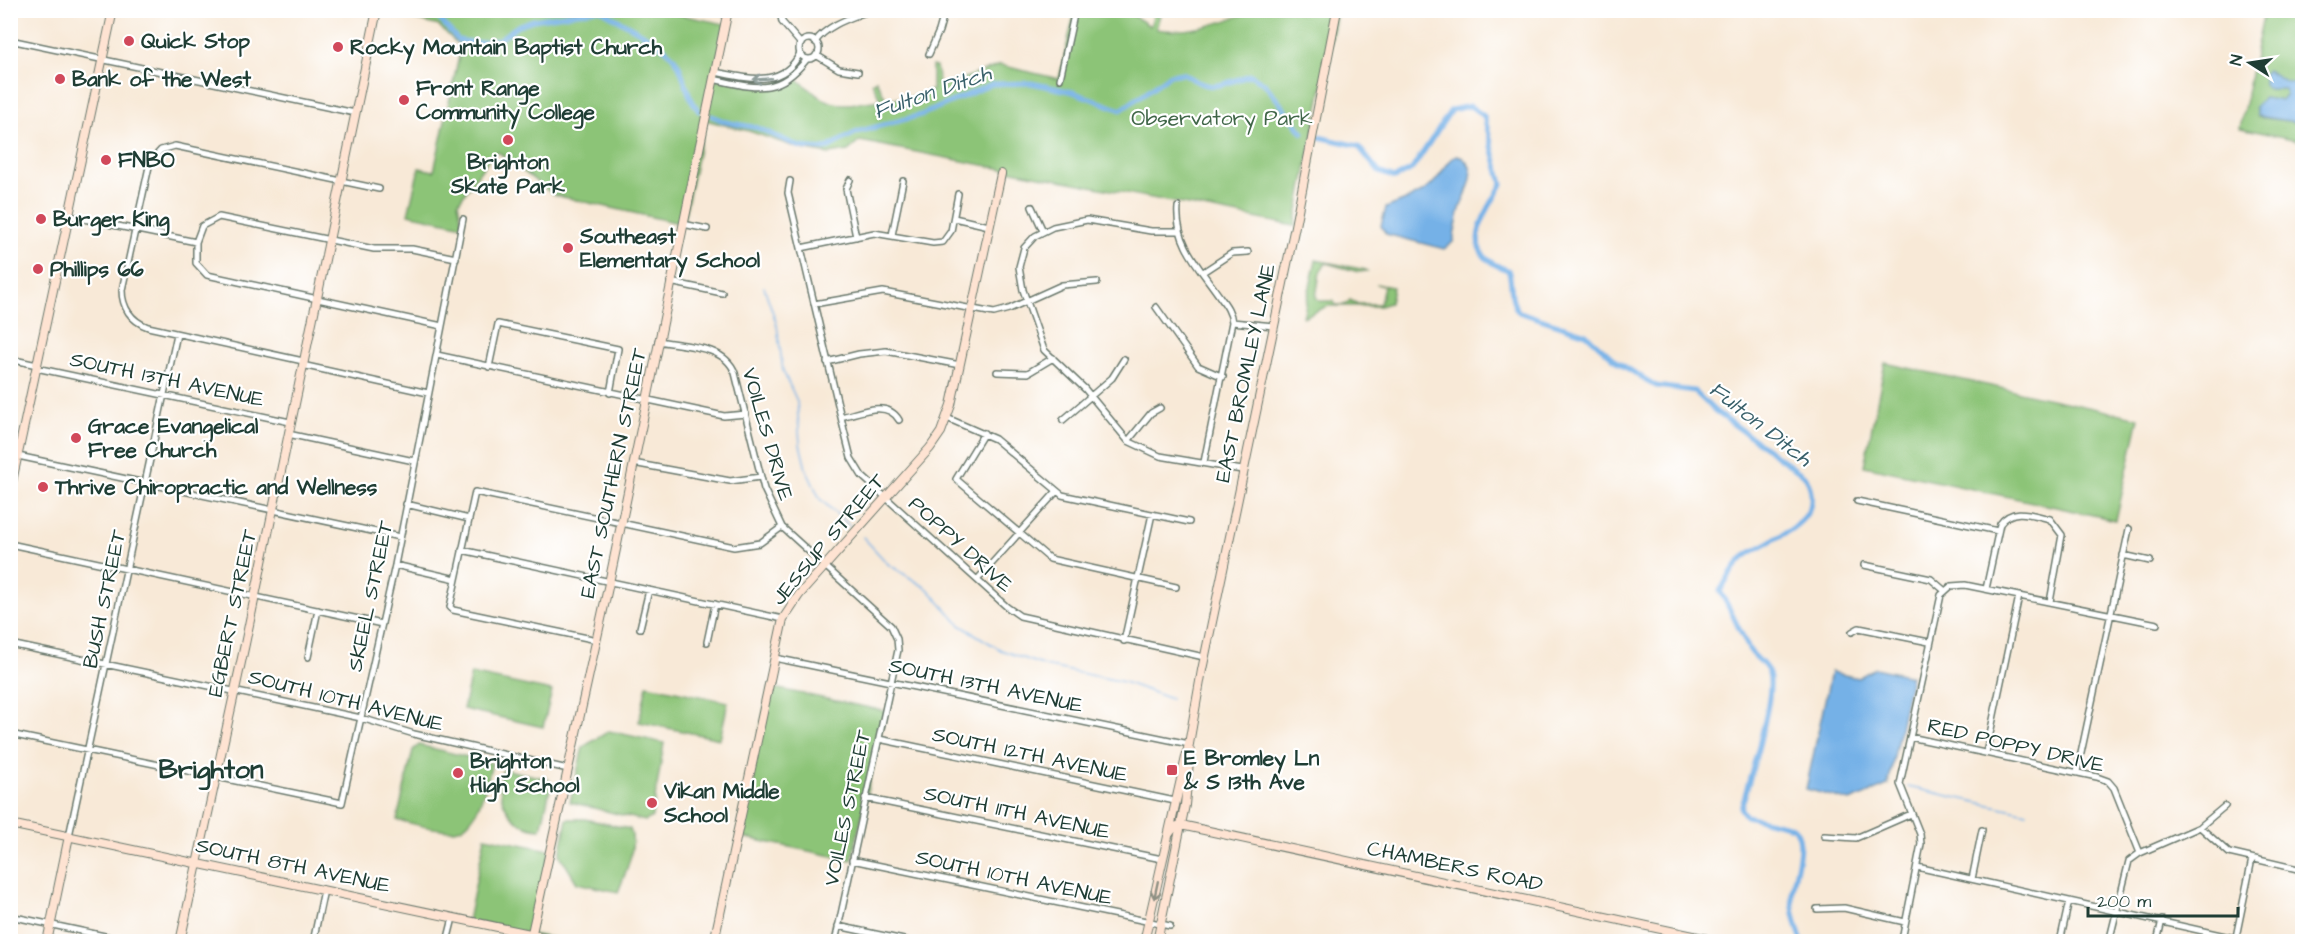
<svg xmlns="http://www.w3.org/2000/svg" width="2313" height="952" viewBox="0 0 2313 952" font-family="'Architects Daughter',sans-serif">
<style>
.green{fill:#8cc477;stroke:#568056;stroke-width:1.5}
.water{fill:#74b1e7;stroke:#4a778e;stroke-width:1.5}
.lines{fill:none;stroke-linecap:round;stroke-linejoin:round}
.stream{stroke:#74b1e7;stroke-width:1.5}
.canal{stroke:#74b1e7;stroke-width:5}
.street-casing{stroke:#6b796d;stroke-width:8}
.secondary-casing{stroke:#6b796d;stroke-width:10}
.street{stroke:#fff;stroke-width:5}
.secondary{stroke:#fee3d2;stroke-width:8}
.oneway{stroke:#8f9e9a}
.oneway2{stroke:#8e9083}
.poi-dot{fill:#d1495b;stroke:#fff;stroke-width:2}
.labels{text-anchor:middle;stroke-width:4.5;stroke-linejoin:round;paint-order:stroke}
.poi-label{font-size:21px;font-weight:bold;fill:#1f3d34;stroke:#fff;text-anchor:start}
.park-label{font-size:21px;fill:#406648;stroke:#fff}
.street-label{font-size:21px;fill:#1f3d34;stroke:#fff}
.water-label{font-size:22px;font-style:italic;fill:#39606a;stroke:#fff}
.district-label{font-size:27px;font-weight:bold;fill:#1f3d34;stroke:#fff}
</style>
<rect width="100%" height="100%" fill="#fff"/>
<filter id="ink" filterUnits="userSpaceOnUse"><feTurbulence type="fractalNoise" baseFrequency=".0167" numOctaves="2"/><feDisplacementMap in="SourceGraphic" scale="12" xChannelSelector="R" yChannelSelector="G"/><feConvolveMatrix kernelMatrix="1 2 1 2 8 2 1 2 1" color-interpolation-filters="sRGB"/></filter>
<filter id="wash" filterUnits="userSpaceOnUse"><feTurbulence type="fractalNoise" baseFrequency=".008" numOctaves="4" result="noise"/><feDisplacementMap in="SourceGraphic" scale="24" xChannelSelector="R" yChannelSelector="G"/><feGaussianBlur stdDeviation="1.35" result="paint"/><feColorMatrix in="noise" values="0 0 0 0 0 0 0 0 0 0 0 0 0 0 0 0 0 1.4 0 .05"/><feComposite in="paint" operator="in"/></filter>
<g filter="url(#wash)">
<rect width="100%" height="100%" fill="#f8e9d7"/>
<path class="green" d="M377 10H656L725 24 714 79 764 87 793 75C830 108 833 107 881 100L872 83 876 80 886 99 911 97 932 90V66L936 67 940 87 1000 65 1059 79 1075 11H1126L1150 26 1155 11H1161L1156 29C1189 35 1225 21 1254 11 1264 7 1322 11 1337 11L1295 226 860 141 848 151 829 154 801 149 749 131 705 120 683 224 554 195 498 152 491 156 458 203 463 226 408 214 419 168 434 171 461 47 439 26Z
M2264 11H2302V85L2285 81 2269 89H2285L2286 95 2282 101 2264 98 2256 107 2257 117 2302 123V141L2240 128Z
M1316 260 1366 270 1367 271 1359 272 1326 263 1320 272 1316 297 1319 301H1333L1336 305H1345L1350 300 1358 304H1380L1384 286 1376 284 1393 287 1390 303 1380 306H1328L1303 317Z
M1885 363 2139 418 2116 520 1864 466Z
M471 674 552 691 543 727 463 709Z
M647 685 728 702 720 739 639 722Z
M769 687 885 711 852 860 737 836Z
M609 731 664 743 652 817 645 821 570 802 583 747Z
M419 745 492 763C487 782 478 830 452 830 434 830 414 824 397 820L413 750Z
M503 769 548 779 551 785 541 829C510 828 493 796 503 769Z
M567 819H585L630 829C638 846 625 874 618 892L577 883 560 855Z
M485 837 550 850 531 934 568 941H530L531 934 468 921Z"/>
<path class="water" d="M2267 70 2285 81 2302 85V123L2257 116 2255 107 2264 98 2281 101 2286 95 2285 89H2269L2263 85V74Z
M1458 155C1483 169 1466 190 1460 209 1457 220 1455 231 1453 242L1444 249 1386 234 1381 226 1386 208C1402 201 1424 195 1436 180 1443 172 1447 160 1458 155Z
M1875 668 1911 676 1888 785 1850 801 1806 789 1831 672 1858 678Z"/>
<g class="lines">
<path class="stream" d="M764 287 777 325 783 371 797 401 800 444 806 469 820 499 850 526
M863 537 888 564 928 589 960 625 1001 650 1045 666 1124 682 1171 699
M1908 787 2027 813"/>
<path class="canal" d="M404 10 435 14 458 40 476 43 498 40 519 25 533 20 596 10
M601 10C621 23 668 43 678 64 686 80 687 97 699 111
M712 116 726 122 758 128 800 147 825 149 857 132 921 115 992 84 1031 83 1073 92 1121 110 1170 75 1183 73C1212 94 1219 85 1251 75L1265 84 1303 133
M1319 137 1358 146 1379 172 1395 178 1412 169 1451 110 1470 106 1484 116 1502 184C1484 217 1456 253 1508 270 1514 285 1508 300 1519 312L1586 334 1617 362 1656 386 1694 391 1715 411 1806 477C1829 525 1773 535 1744 557 1734 565 1727 580 1720 591 1731 610 1739 630 1749 649 1754 658 1766 663 1769 674 1776 697 1748 783 1741 809L1746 816 1793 827C1809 840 1792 878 1792 895 1792 911 1797 926 1802 942"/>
</g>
</g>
<g filter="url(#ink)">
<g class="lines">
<defs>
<path id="street" d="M780 10 782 22 801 44
M799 49a10 10 0 1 1 20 0a10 10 0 1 1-20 0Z
M10 40 355 113
M815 42C828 24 851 18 871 10
M929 54 939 31 945 10
M816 55 839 69 858 72
M715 72C746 78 783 89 800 53
M713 79C755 88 777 97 807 59
M1060 79 1075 10
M850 180 846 189 856 237
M790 181 788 193 844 430 851 458 862 476 1007 607 1020 616 1204 657
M1032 207 1043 231
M1178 207C1175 244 1201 269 1220 297 1226 305 1231 312 1232 322L1204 462
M69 216 196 242
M954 218 989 226
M683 224 707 229
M1179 231H1151L1087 220 1053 227 1035 236 1024 248 1019 267 1023 290 1044 350 1085 389 1128 441 1160 456 1242 470
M892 235 903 181
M801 248 874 233 933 243 943 242 951 231 958 194
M1203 272 1232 253 1248 252
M670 282 722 293
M814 304 883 292 994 313 1009 309 1062 285 1097 282
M1156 307 1198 366 1223 377
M1232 322 1274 326
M442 326 207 275 196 263V242L202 226 219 217 374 249H412L456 258
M658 341C684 346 725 345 735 373L764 489 782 527 891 626 897 639 898 650 835 942
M437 355 724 416 746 414
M10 359 37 365
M303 361 148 327C131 321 122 307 122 290L150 162 161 150 175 146 379 189
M827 362 859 354 886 351 960 365
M302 365 428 393
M489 367 498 324 618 349 610 393
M36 368 290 422
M997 372 1028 373 1053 358
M841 417C859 413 887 399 899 420
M947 418 995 439 1062 495 1189 522
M1063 420 1112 378 1124 359
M984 433 956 479 1050 559 1176 587
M288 434 414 461
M1128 441 1151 413 1160 408
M18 456 400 537
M633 463 730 481 761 477
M1857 501 1998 531
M406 504 469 519
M10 544 382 624
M462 550 783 619
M2123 555 2150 561
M395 565 456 579
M1864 565 1931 579 1945 591
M977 580 1056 492
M1986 589 2000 524C2013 506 2032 515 2050 519L2062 535 2050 602
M640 628 649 590
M1852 632 1859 628 1929 642
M597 640 453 610 450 607 475 492 734 547 760 543 782 527
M1124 641 1152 514
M707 642 715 604
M10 644 361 718 414 734 568 769
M308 657 318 610
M775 658 1189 744
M10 734 342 803 395 565 463 219
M1910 737 2097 777 2108 781 2114 788 2140 853
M879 739 1175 801
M1986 753 2019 596
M2077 772 2129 529
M865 798 1162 859
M2200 827 2229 853 2302 870
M69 836 177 334
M1824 836 1856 838 1911 814
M852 860 1170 926
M1917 867 2252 942
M1972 879 1982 830
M1817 909 1844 908 1905 922
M10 916 133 942
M838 926 913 942
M313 942 324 890
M447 942 453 918
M1899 942 1903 935 1921 844 1920 834 1900 784 1941 595 1951 586 1965 585 2157 624
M2060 942 2069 901
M2109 942 2129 861 2140 853 2200 827 2225 806
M2157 942 2162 920
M2235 942 2252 859"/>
<path id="secondary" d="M10 491 113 10
M10 824 568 942
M1169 834 1174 827 1181 825 1721 942
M47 942 69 836
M180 942 245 644 377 10
M530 942 609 583 728 10
M714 942 783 619 799 595 930 448 941 432 951 405 1001 174
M1144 942 1189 744 1202 670 1295 226 1337 10
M1157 942 1185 805 1190 751"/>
</defs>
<use href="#street" class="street-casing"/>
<use href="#secondary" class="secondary-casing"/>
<use href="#street" class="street"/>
<use href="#secondary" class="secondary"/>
</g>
<defs><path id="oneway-shaft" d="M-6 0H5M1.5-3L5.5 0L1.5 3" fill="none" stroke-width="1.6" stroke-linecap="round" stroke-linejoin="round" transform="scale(1.5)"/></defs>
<use class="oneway" href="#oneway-shaft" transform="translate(762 79) rotate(175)"/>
<use class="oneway2" href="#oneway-shaft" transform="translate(1156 890) rotate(102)"/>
</g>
<g class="poi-dot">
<circle cx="129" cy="41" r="6"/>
<circle cx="338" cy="47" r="6"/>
<circle cx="60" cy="79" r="6"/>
<circle cx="404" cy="100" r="6"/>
<circle cx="508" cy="140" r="6"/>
<circle cx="106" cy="160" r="6"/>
<circle cx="41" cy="219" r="6"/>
<circle cx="568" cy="248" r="6"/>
<circle cx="38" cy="269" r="6"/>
<circle cx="76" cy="438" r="6"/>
<circle cx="43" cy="487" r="6"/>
<rect x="1166" y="764" width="12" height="12" rx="3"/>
<circle cx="458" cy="773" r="6"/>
<circle cx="652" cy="803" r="6"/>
</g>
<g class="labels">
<g class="poi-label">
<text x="141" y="48">Quick Stop</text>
<text x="350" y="54">Rocky Mountain Baptist Church</text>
<text x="72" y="86">Bank of the West</text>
<text x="416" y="95">Front Range<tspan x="416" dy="24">Community College</tspan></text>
<text x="118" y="167">FNBO</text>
<text x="508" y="169" text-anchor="middle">Brighton<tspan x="508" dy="24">Skate Park</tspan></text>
<text x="53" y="226">Burger King</text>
<text x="580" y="243">Southeast<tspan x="580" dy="24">Elementary School</tspan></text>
<text x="50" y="276">Phillips 66</text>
<text x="88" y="433">Grace Evangelical<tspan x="88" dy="24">Free Church</tspan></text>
<text x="55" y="494">Thrive Chiropractic and Wellness</text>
<text x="1184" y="765">E Bromley Ln<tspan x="1184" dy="24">&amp; S 13th Ave</tspan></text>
<text x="470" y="768">Brighton<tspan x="470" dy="24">High School</tspan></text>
<text x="664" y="798">Vikan Middle<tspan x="664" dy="24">School</tspan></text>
</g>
<g class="park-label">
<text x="1222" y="125">Observatory Park</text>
</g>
<g class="street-label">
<text transform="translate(1245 373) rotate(-78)" y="7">EAST BROMLEY LANE</text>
<text transform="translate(167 379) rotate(12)" y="7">SOUTH 13TH AVENUE</text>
<text transform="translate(768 434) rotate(74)" y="7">VOILES DRIVE</text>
<text transform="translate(613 473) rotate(-78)" y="7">EAST SOUTHERN STREET</text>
<text transform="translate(828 539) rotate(-50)" y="7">JESSUP STREET</text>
<text transform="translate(961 544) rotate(42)" y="7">POPPY DRIVE</text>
<text transform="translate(370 596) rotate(-78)" y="7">SKEEL STREET</text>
<text transform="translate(104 599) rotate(-78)" y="7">BUSH STREET</text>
<text transform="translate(232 613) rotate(-78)" y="7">EGBERT STREET</text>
<text transform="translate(986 685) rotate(12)" y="7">SOUTH 13TH AVENUE</text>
<text transform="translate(346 700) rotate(14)" y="7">SOUTH 10TH AVENUE</text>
<text transform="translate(2016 745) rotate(13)" y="7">RED POPPY DRIVE</text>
<text transform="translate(1030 754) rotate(12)" y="7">SOUTH 12TH AVENUE</text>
<text transform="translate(847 808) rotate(-78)" y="7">VOILES STREET</text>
<text transform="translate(1017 812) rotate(12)" y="7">SOUTH 11TH AVENUE</text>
<text transform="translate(293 865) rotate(12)" y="7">SOUTH 8TH AVENUE</text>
<text transform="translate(1455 866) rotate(12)" y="7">CHAMBERS ROAD</text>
<text transform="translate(1014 877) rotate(12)" y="7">SOUTH 10TH AVENUE</text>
</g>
<g class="water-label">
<text transform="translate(932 91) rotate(-19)" y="8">Fulton Ditch</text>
<text transform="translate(1761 423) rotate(38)" y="8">Fulton Ditch</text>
</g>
<g class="district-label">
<text x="211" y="778">Brighton</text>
</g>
</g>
<rect width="2313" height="952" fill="none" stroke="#fff" stroke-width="36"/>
<g transform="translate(2250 63) rotate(282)" stroke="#ffffff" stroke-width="4.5" paint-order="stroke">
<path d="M0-4.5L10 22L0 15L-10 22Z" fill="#1f3d34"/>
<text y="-9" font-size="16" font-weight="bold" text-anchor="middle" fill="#1f3d34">N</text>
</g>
<path d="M2088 907v9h150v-9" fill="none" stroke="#1f3d34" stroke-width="3"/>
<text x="2097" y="907" font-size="18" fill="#1f3d34" stroke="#ffffff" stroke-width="4.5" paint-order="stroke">200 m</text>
</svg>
